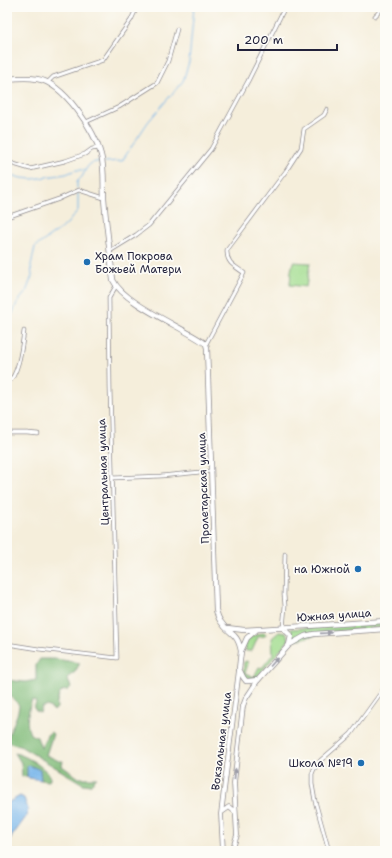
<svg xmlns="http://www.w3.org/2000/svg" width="392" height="858" viewBox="0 0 392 858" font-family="'Shantell Sans',sans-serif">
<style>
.green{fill:#a3dd90;stroke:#628066}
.forest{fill:#82bc7a;stroke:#526f5a}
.water{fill:#77b5ea;stroke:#4c6c92}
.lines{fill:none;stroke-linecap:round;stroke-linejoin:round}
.stream{stroke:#77b5ea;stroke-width:1}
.street-casing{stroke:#8c888b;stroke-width:4.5}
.secondary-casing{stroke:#8c888b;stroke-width:5.5}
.primary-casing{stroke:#8c888b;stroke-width:6}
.street{stroke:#fff;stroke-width:3}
.secondary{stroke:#fff;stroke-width:4}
.primary{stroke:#fff;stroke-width:4.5}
.oneway{fill:#9c9ca7}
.poi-dot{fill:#1f6fb2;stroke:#fdfcf7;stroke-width:1.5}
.labels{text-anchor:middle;stroke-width:3.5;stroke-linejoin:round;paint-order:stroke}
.poi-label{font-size:11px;fill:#22223b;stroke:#fdfcf7;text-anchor:end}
.street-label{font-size:11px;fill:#22223b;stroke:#fdfcf7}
</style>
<rect width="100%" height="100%" fill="#fdfcf7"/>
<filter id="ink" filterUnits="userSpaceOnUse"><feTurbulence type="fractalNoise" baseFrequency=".025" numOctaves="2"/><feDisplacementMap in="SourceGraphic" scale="8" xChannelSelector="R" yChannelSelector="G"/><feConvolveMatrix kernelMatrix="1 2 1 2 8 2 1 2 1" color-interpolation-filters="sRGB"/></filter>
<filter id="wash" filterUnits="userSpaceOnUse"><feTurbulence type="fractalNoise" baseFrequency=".012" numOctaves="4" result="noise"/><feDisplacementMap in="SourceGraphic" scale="16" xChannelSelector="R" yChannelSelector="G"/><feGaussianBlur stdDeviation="0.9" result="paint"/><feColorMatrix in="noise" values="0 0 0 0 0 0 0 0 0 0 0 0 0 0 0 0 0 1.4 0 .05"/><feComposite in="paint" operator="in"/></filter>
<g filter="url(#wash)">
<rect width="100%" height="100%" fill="#f5eedb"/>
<path class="green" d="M293 262 310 263 306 287 290 285 291 271Z
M385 623V627L326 632 294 641 293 636 291 629Z
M279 632 286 633 289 638 288 641 256 678H246L243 674 244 662 247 661 248 664 245 673 254 677 259 667 262 668 273 654 272 638Z
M264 633 266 634 265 636 258 637 252 651H246C243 639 254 634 264 633Z"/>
<path class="forest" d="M40 659H56L80 663 75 672 67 678 71 687 68 690 62 691C58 696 56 702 57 708L54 711 51 708 46 706 42 707 40 713 36 711 34 708 36 702 32 700C28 711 25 723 30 734L37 737 41 748 47 735 51 732 53 734 46 755 59 761H63L62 766 79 778H97L90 785 83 784 20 746 7 742C9 729 18 719 19 705L11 697 7 695V680L25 682 36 680V665Z
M15 753C29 757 40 765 50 775V779L49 781 41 780V778L28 771 27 776 22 777 21 763Z"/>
<path class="water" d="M29 765 40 770 41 780 29 778 27 776V767Z
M20 796 24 798 28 809 26 817 7 843V803Z"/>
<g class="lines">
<path class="stream" d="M105 162 122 161 148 122 183 81 189 62 194 7
M7 174 21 178 33 179 66 174 76 170H84
M77 188V182C79 179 82 178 83 175 87 167 89 161 100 162
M7 318 12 315 17 303 26 292 32 276 31 265 35 247 66 225 78 210V193"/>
</g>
</g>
<g filter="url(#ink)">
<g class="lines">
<defs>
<path id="street" d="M375 16 379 12 382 7
M48 82 53 77 103 60 131 20 137 7
M86 122 119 107 157 83 168 61 177 29
M7 162 30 169 65 161 85 154 92 149 99 148
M7 217 59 199 79 190 104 198
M110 251 136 235 149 225 211 149 248 81 285 7
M206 344 244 273C235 266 226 263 227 250L286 171 301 148 304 129 324 115 327 109
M7 384C19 375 22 346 24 331
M7 433H27L38 434
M112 478 161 476 211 471
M283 628 285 606 284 595 285 554
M7 644 39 649 117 658 110 388 109 298 116 286
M329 851 315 801 312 784V774L314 769 321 760 351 734 385 687"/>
<path id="secondary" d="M222 812 229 807 235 812
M223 851 221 814 239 670
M232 851 237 835 234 783 243 706 246 698 258 680"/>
<path id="primary" d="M7 79C17 78 27 77 37 79 64 83 95 131 101 155 105 169 103 184 104 198 106 225 110 252 113 280 124 304 183 327 206 344L207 348 216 610C217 614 218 618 221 622 230 636 237 631 241 651
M227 628 244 630 385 621
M256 630 247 638 241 651 239 669 243 677 246 681H249L258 680 289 645 291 636 283 628
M289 645 305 636 314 634 385 629"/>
</defs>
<use href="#street" class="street-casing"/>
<use href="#secondary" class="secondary-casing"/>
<use href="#primary" class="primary-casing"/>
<use href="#street" class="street"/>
<use href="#secondary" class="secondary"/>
<use href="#primary" class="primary"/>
</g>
<defs><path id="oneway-solid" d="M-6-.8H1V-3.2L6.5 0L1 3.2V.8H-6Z"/></defs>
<g class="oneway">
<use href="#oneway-solid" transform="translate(326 633) rotate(-4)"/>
<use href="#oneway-solid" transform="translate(274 662) rotate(-49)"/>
<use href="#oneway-solid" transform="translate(235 774) rotate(-84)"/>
</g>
</g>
<g class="poi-dot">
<circle cx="87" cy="262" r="4"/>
<circle cx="358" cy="569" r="4"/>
<circle cx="361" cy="763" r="4"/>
</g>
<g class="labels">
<g class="poi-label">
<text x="95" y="260" text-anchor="start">Храм Покрова<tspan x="95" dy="13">Божьей Матери</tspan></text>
<text x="350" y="573">на Южной</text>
<text x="353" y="767">Школа №19</text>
</g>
<g class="street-label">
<text transform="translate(103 472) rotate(-92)" y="4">Центральная улица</text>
<text transform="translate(203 488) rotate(-92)" y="4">Пролетарская улица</text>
<text transform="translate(334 615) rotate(-4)" y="4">Южная улица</text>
<text transform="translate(221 741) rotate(-83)" y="4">Вокзальная улица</text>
</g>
</g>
<rect width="392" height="858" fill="none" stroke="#fdfcf7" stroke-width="24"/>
<path d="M238 44v6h99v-6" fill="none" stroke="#22223b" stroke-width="2"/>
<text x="244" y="44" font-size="12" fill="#22223b" stroke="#fdfcf7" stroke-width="3" paint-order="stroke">200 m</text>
</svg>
